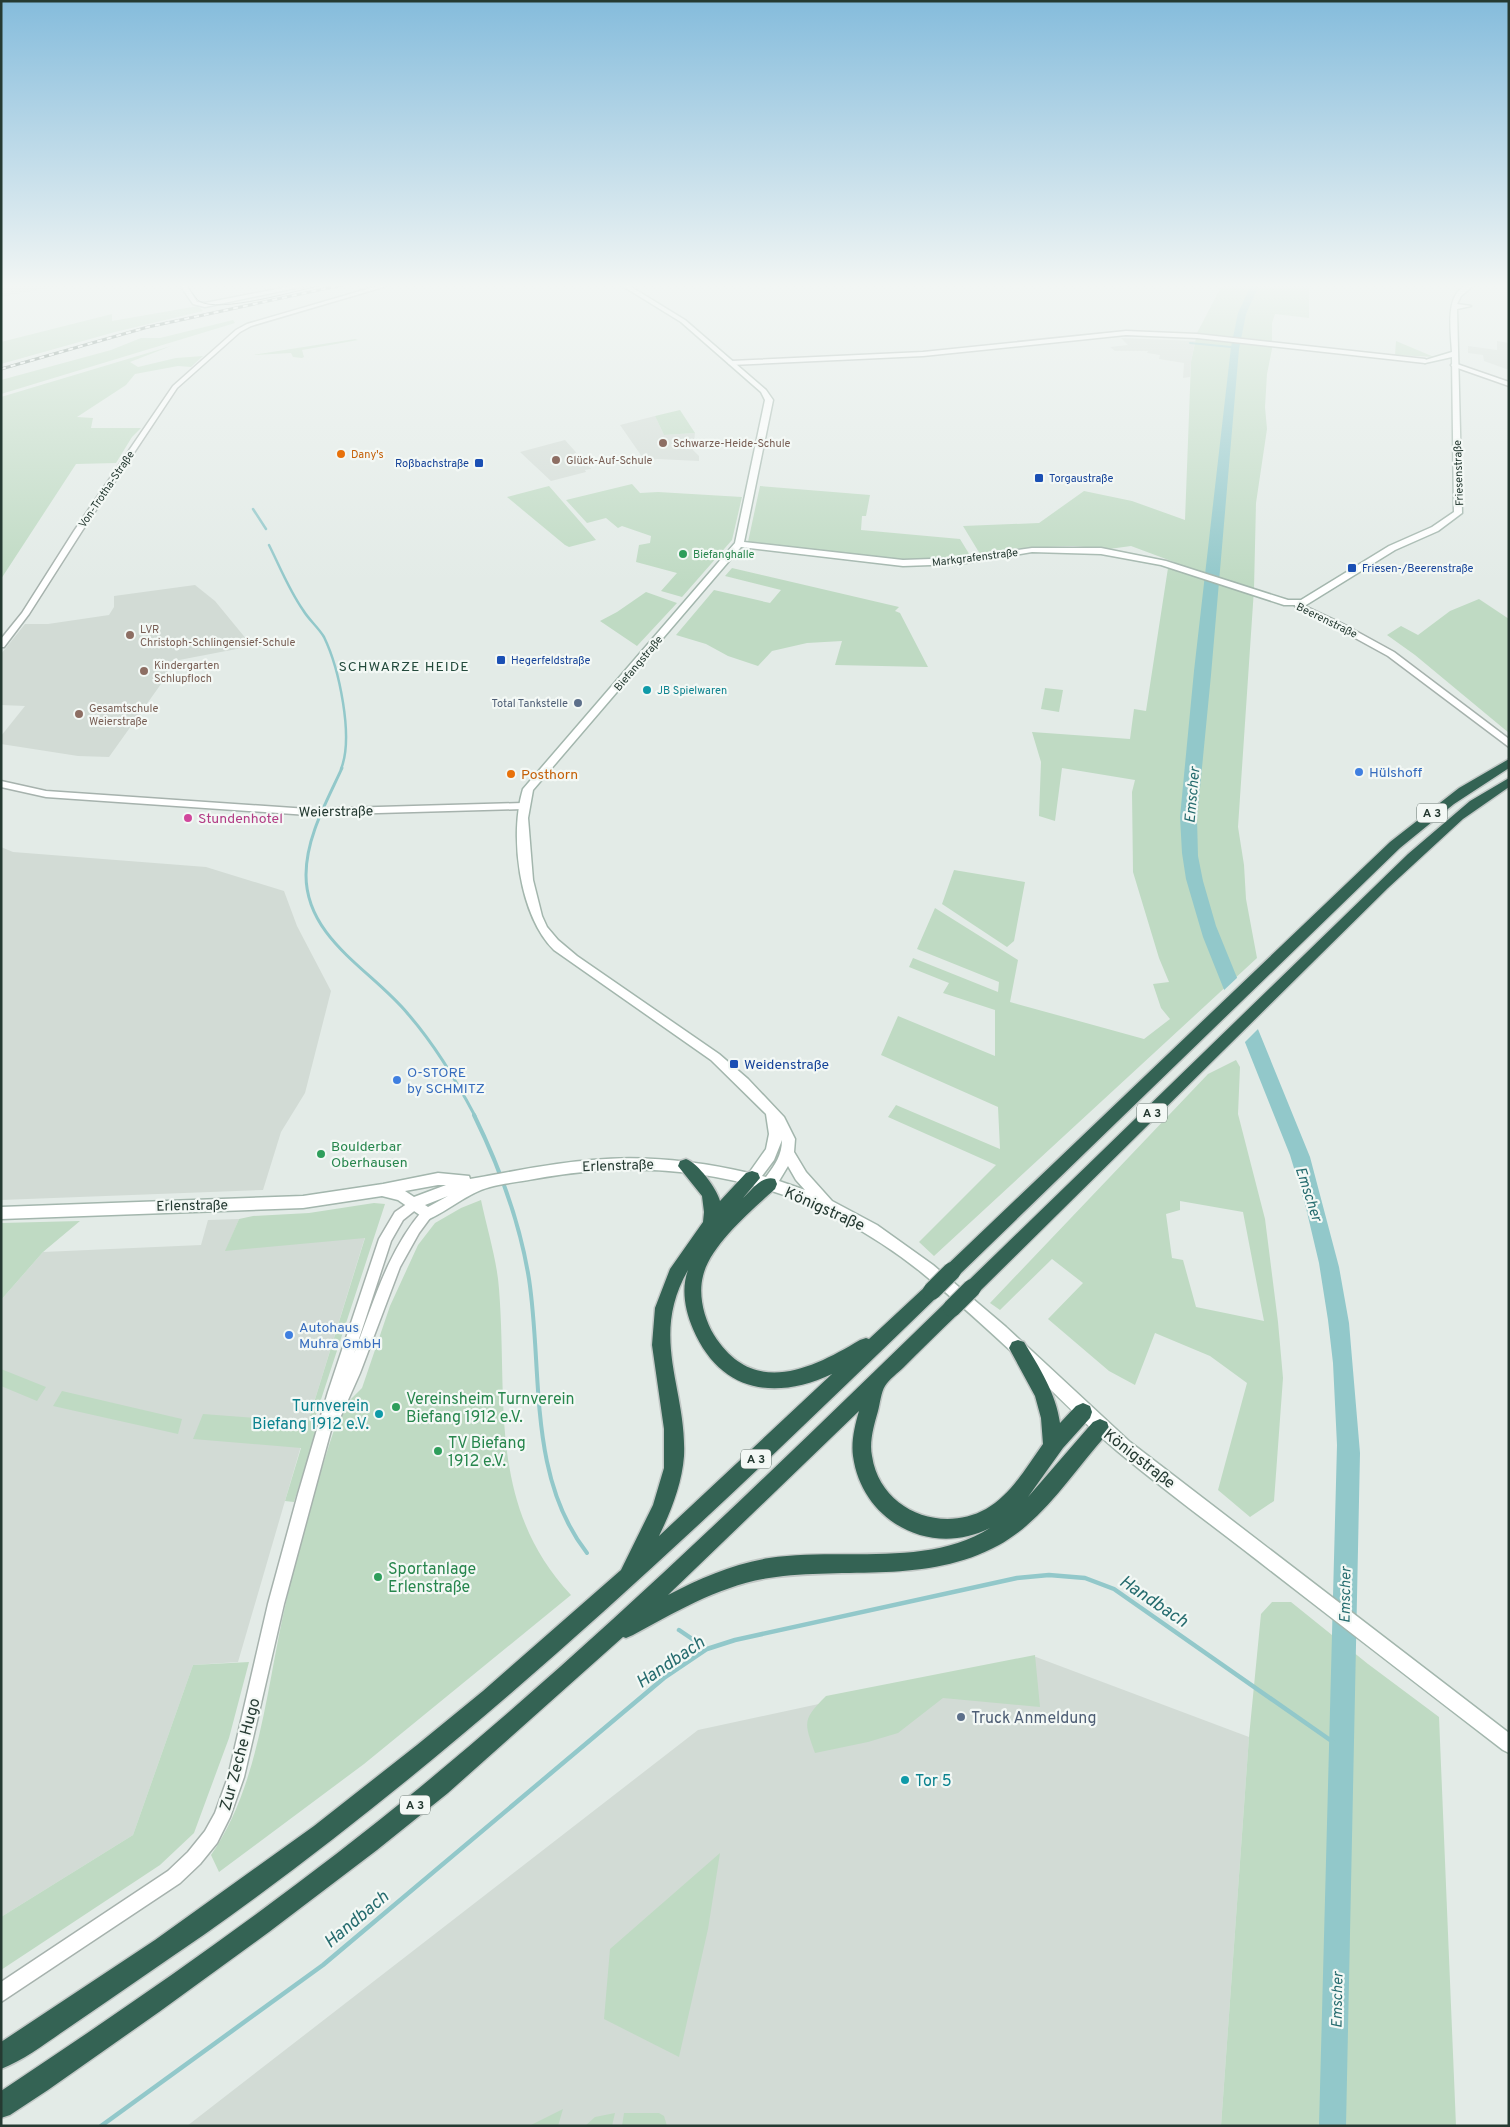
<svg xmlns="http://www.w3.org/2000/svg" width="1510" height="2127" viewBox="0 0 1510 2127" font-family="Overpass,sans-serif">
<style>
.built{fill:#d2dbd5}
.green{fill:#bfdac3;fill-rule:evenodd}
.water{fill:#92c8ca}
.pier{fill:#e3ebe7}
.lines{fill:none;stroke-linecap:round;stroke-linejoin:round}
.stream-far4{stroke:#92c8ca;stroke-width:2}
.stream-far3{stroke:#92c8ca;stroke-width:2.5}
.stream-far2{stroke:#92c8ca;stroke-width:3}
.stream-far1{stroke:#92c8ca;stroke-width:4}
.stream{stroke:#92c8ca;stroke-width:4.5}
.tertiary-casing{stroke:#a6b2ad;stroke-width:3}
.secondary-casing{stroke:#a3b6ad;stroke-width:3}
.motorway-casing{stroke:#c2c8c6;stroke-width:3}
.tertiary{fill:#fff;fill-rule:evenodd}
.secondary{fill:#fff;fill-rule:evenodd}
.motorway{fill:#346354;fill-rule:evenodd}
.tram{stroke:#60766d;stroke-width:1}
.rail-casing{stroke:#60766d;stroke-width:3}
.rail{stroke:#f3f8f5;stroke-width:2;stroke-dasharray:5;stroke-linecap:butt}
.motorway-bridge-casing{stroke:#c2c8c6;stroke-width:20;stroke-linecap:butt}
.motorway-bridge{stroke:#346354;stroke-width:18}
.education-dot{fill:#8d6e63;stroke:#f3f8f5;stroke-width:2}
.food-dot{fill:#e8710a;stroke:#f3f8f5;stroke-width:2}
.transit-dot{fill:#1a4fb4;stroke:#f3f8f5;stroke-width:2}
.leisure-dot{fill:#2e9e5b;stroke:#f3f8f5;stroke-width:2}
.culture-dot{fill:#0f9aa8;stroke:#f3f8f5;stroke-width:2}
.service-dot{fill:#5c6f8a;stroke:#f3f8f5;stroke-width:2}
.shop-dot{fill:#3f7fe0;stroke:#f3f8f5;stroke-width:2}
.hotel-dot{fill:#d1479c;stroke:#f3f8f5;stroke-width:2}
.labels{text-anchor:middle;stroke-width:4.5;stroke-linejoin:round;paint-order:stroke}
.far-education-label{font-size:11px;fill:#785e54;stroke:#f3f8f5;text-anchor:start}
.far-food-label{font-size:11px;fill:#c56008;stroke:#f3f8f5;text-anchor:start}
.far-transit-label{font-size:11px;fill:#164399;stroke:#f3f8f5;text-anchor:start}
.far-street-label{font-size:11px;fill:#253a32;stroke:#f3f8f5}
.far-leisure-label{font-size:11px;fill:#27864d;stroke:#f3f8f5;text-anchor:start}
.far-culture-label{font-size:11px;fill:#0d838f;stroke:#f3f8f5;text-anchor:start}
.far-service-label{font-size:11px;fill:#4e5e75;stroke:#f3f8f5;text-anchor:end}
.shield{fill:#f3f8f5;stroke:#63736c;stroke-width:1}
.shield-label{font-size:12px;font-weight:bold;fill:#253a32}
.far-quarter-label{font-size:14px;letter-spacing:1px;fill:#234a3c;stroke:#f3f8f5}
.shop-label{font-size:14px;fill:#366cbe;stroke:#f3f8f5;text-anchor:start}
.food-label{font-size:14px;fill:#c56008;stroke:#f3f8f5;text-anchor:start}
.street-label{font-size:14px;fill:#253a32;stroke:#f3f8f5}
.hotel-label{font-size:14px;fill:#b23c85;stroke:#f3f8f5;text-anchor:start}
.transit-label{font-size:14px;fill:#164399;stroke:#f3f8f5;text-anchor:start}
.leisure-label{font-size:14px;fill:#27864d;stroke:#f3f8f5;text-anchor:start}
.water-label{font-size:15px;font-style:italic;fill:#266c6f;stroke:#f3f8f5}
.near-street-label{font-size:16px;fill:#253a32;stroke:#f3f8f5}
.near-leisure-label{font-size:16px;fill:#27864d;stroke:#f3f8f5;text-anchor:start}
.near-culture-label{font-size:16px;fill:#0d838f;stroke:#f3f8f5;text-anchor:end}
.near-service-label{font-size:16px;fill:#4e5e75;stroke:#f3f8f5;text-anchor:start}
.near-water-label{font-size:18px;font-style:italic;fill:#266c6f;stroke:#f3f8f5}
</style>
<rect width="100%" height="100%" fill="#e3ebe7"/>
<path class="built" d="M1 285H64L1 297Z
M1121 338 1195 341 1191 362 1190 377 1183 378 1184 363 1159 359 1160 355 1147 353 1148 351H1115L1110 347 1128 345Z
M1497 341 1509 343V370L1484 361 1483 355 1468 353V346L1497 350Z
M655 416 664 435 695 433 693 450 699 456V461L657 459 645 461 620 425Z
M565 440 591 469 585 470 586 472 551 481 520 452Z
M195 585 215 601 252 646 174 661 161 684 109 757 78 756 1 744V736L25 706 1 705V654L25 624H48L109 615 114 607V596Z
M1 847 13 852 206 867 284 891 297 926 331 991 305 1093 281 1132 263 1190 1 1200Z
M239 1219 226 1250 365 1237 308 1422 238 1662 193 1665 133 1835 1 1917V1300L43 1252 201 1245 208 1220Z
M1036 1657 1249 1737 1221 2126H187L698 1730Z"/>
<path class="green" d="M1222 285H1311L1309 288V318L1275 314 1272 323V349L1267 374 1265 407 1267 429 1256 503 1254 589 1238 827 1244 865 1246 899 1257 958 934 1256 919 1242 996 1165 888 1117 896 1105 1000 1149 998 1107 881 1055 898 1016 995 1056V1010L943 993 949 983 909 967 913 958 998 992 999 982 917 949 935 908 1018 960 1010 1002 1144 1039 1170 1019 1161 1008 1153 984 1169 982 1159 958 1133 872 1132 792 1135 780 1062 768 1055 821 1039 816 1041 762 1032 732 1130 739 1134 709 1146 711 1168 568 1174 562 1131 546 1109 549 1073 546 1022 548 980 554 963 526 1039 523 1084 491 1132 501 1185 520 1191 362 1197 333Z
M198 306 203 311 115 332 1 364V342L112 314V321Z
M233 320 235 323 1 394V380L111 350 141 338H160Z
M355 339 358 340 302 350 304 357 302 358 293 357 291 353 253 355Z
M1396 341 1434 357 1395 355Z
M171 346 130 362 138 367 176 358 203 356 191 367 178 366 135 374 126 385 77 417 93 418 91 428H141L132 437 116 463 76 464 1 579V397Z
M680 410 695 433 664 435 655 416Z
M632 484 640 493 658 492 742 497 732 540 682 597 661 591 677 573 636 562 639 545 650 543 651 536 622 526 618 528 606 518 587 523 566 500Z
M549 486 590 533 596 540 569 547 565 545 507 497Z
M760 486 870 495 866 516H862L861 530 960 539 971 557 941 562 906 561 748 542Z
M732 568 899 607 895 611 900 613 928 667 835 665 842 641 807 643 772 651 758 666 728 656 706 644 676 635 714 590 770 603 781 590 725 576Z
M646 592 677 603 637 646 600 621 617 612Z
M1479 599 1509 619V733L1415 655 1387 635 1401 626 1418 635 1450 611Z
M1045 688 1063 690 1059 712 1041 709Z
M954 870 1025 882 1014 941 1007 947 942 904Z
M1236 1060 1240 1067 1238 1114 1265 1219 1278 1322 1283 1378 1274 1501 1250 1517 1218 1490 1247 1383 1210 1356 1155 1333 1135 1385 1109 1371 1048 1319 1083 1283 1052 1259 1000 1310 990 1303 1208 1074ZM1180 1201 1243 1212 1264 1321 1196 1307 1183 1260 1172 1258 1166 1214 1180 1210Z
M481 1200C487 1229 497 1260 499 1289 508 1401 487 1505 571 1595L364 1764 219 1872 211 1855C261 1783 267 1681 287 1598 301 1538 318 1477 338 1418L345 1405 362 1388 390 1306 418 1245 435 1223 461 1208Z
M374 1203 385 1204 312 1427 316 1432 294 1502 285 1501 301 1448 193 1439 203 1414 308 1422 365 1238 225 1251 239 1219 253 1216 309 1213Z
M80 1221 43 1252 1 1300V1223Z
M1 1369 46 1387 37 1401 1 1386Z
M62 1391 182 1419 178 1434 53 1406Z
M1272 1602H1291L1368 1664 1439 1717 1456 2126H1221L1249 1737 1261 1614Z
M1035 1655 1040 1707 943 1698 898 1733 868 1742 815 1753C804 1722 802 1720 826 1696Z
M249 1662 229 1738 194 1833 160 1865 1 1970V1917L133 1835 193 1665Z
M720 1853 708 1929 679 2057 604 2019 610 1949Z
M563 2109 558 2126H529Z
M615 2113 612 2126H585L595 2117Z
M624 2113H659L664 2116 667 2126H622Z"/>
<path class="water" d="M1251 285H1259L1246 314 1239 349 1211 675 1197 819 1198 856 1203 881 1216 926 1310 1157 1339 1267 1349 1323 1360 1453 1346 2126H1319L1337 1445 1333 1363 1328 1320 1319 1263 1306 1208 1290 1155 1203 937 1186 879 1182 853 1180 817 1194 671 1231 347 1238 313Z"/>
<path class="pier" d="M1239 976 1260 1027 1243 1044 1222 992Z"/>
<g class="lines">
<path class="stream-far4" d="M1190 343 1231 347"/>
<path class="stream-far3" d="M253 509 266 529
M269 545C280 567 289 590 303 610 309 620 318 627 324 637 339 668 354 737 341 769"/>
<path class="stream-far2" d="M342 768C327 801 306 837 306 875 306 939 372 970 408 1014 435 1045 456 1080 475 1116"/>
<path class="stream-far1" d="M474 1115C499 1166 520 1223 529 1279 543 1371 527 1476 587 1553"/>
<path class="stream" d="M679 1630 707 1649
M101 2126 323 1965 664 1678 707 1649 735 1640 1017 1578 1049 1575 1085 1578 1114 1589 1333 1742"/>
<defs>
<path id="tertiary" d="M381 285H390L251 326 240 332 177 388 82 531 29 614 4 647H1V639L22 613 74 531 173 386 236 330 247 324Z
M1126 331 1197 334 1425 359 1428 361 1425 363 1197 338 1126 335 923 356 731 365 728 363 731 361 923 352Z
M1454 363 1509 382V386L1452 366 1451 365Z
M1295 602H1301L1307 607 1343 624 1394 652 1509 739V747L1388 656 1337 628 1301 611 1295 606Z
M1 781 46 791 308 809 523 803 528 806 523 809 308 815 46 797 1 787Z
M414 1199 418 1200 420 1204 418 1208 403 1220 391 1241 354 1354C373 1304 387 1252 423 1210L427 1209 431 1210 433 1214 419 1233 400 1267 360 1373 340 1418 334 1419 284 1604 244 1777 230 1817 217 1843 200 1864 180 1883 1 2002V1982L168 1871 188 1852 205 1831 215 1813 228 1777 268 1604 298 1494 328 1392 379 1239 395 1212Z"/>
<path id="secondary" d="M180 285H186L197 302 205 303 297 285H310L205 307 193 304Z
M621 285H628L685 320 766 390 773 400 744 542 903 560 959 558 1032 548H1101L1166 561 1288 600H1301L1389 546 1432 527 1454 512 1452 357 1425 363 1422 361 1452 352C1451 331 1443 285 1474 285L1461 296 1457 304 1471 306 1457 309 1462 513 1438 531 1395 550 1306 605H1284L1161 565 1101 554 1032 552 959 564 903 566 741 547 533 790 528 818 533 880 542 916 547 927 558 940 577 956 719 1054 748 1079 784 1117 795 1139 794 1152 806 1172 832 1201 877 1225 933 1265 1006 1327 1130 1442 1509 1733V1753L1503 1750C1418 1685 1333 1619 1248 1553 1204 1519 1159 1486 1116 1450 1085 1424 1056 1395 1027 1366 993 1334 958 1302 921 1272 809 1182 675 1152 534 1179 519 1182 504 1183 490 1187 467 1193 448 1211 427 1220L398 1200 382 1196 303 1208 1 1219V1207L303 1196 383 1184 438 1173 469 1176 470 1179C511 1172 551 1163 592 1160 645 1155 697 1161 749 1173L766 1149 769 1134 766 1114 711 1060 554 950C519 915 509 835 523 789L735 543 765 400 761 392 681 322ZM782 1140C782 1155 775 1165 766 1177L762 1176 774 1160ZM788 1166 796 1180 805 1190 779 1181ZM438 1185H446L414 1197 405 1191ZM448 1196 428 1207 425 1205Z"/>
<path id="motorway" d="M1509 759V768L1454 804 1400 848 958 1276 952 1279 946 1276 943 1271 946 1266 1390 842 1459 788Z
M1509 778V787L1463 819 1388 888 978 1293 972 1296 966 1293 963 1288 966 1283 1408 854 1470 801Z
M686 1159C698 1163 717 1189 720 1201L746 1173 752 1171 758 1173 760 1178 743 1198C752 1190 762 1175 775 1179L777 1184 775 1189C752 1210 710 1245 703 1276 698 1295 704 1318 714 1335 753 1397 810 1370 860 1340L866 1338 869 1339 926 1286 932 1283 938 1286 941 1291 938 1296C705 1522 471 1746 205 1934 161 1964 118 1994 74 2024 51 2039 27 2059 1 2069V2042L155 1940 314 1826 417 1745 483 1691 621 1570 653 1505 664 1468V1429L652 1345 655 1308 670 1269 703 1222 704 1212 702 1196 678 1166 680 1161ZM688 1270C681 1289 685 1310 693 1329 720 1392 774 1401 832 1374L659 1536C671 1511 682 1484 684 1456 687 1388 649 1338 688 1270Z
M952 1300 958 1302 961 1308 958 1314C940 1331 922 1349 904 1367 898 1373 889 1379 885 1386 881 1392 880 1404 878 1411 874 1425 869 1442 872 1456 880 1510 941 1534 986 1509 1011 1495 1027 1466 1043 1444L1041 1418 1035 1396 1009 1348 1012 1342 1018 1340 1024 1342C1039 1367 1056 1393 1060 1423L1076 1406 1083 1403 1090 1406 1092 1412 1090 1418 1063 1448 1028 1497 1093 1422 1100 1419 1107 1422 1109 1428 1107 1434C1073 1472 1044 1520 999 1545 926 1585 847 1566 769 1578 719 1586 676 1612 633 1635L626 1638 623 1637 448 1793 377 1850 269 1932 159 2012 48 2090 10 2115 1 2118V2091C144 1996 285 1898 418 1789 602 1637 774 1469 946 1302ZM859 1411C855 1425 851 1441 853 1456 862 1522 931 1558 990 1528 927 1568 839 1547 769 1558 733 1564 700 1578 668 1595Z"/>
</defs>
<use href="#tertiary" class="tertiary-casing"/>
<use href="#secondary" class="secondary-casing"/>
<use href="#motorway" class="motorway-casing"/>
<use href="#tertiary" class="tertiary"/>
<use href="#secondary" class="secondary"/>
<use href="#motorway" class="motorway"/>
<path class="tram" d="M187 286C191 290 195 298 199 301 219 314 298 290 323 285"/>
<defs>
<path id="rail" d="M1 369 148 327 342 285"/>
</defs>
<use href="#rail" class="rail-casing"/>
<use href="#rail" class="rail"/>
<defs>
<path id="motorway-bridge" d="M932 1291 952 1271
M952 1308 972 1288"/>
</defs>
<use href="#motorway-bridge" class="motorway-bridge-casing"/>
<use href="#motorway-bridge" class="motorway-bridge"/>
</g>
<linearGradient id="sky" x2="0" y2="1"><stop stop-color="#85bcdc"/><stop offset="0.49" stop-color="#f2f6f4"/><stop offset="1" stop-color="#f2f6f4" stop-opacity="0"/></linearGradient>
<rect width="1510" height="583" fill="url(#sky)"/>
<g class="education-dot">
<circle cx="663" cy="443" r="5"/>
<circle cx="556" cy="460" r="5"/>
<circle cx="130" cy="635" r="5"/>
<circle cx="144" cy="671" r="5"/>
<circle cx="79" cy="714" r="5"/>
</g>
<g class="food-dot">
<circle cx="341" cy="454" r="5"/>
<circle cx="511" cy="774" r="5"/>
</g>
<g class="transit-dot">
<rect x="474" y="458" width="10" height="10" rx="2.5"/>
<rect x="1034" y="473" width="10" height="10" rx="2.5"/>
<rect x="1347" y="563" width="10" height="10" rx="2.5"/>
<rect x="496" y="655" width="10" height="10" rx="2.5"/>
<rect x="729" y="1059" width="10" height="10" rx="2.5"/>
</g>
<g class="leisure-dot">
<circle cx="683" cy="554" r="5"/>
<circle cx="321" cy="1154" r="5"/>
<circle cx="396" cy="1407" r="5"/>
<circle cx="438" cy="1451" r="5"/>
<circle cx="378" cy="1577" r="5"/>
</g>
<g class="culture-dot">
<circle cx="647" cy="690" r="5"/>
<circle cx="379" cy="1414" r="5"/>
<circle cx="905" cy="1780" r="5"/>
</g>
<g class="service-dot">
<circle cx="578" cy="703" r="5"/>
<circle cx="961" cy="1717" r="5"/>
</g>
<g class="shop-dot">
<circle cx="1359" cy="772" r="5"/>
<circle cx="397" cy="1080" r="5"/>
<circle cx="289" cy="1335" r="5"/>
</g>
<circle class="hotel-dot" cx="188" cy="818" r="5"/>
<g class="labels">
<g class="far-education-label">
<text x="673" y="447">Schwarze-Heide-Schule</text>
<text x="566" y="464">Glück-Auf-Schule</text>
<text x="140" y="633">LVR<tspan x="140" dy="13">Christoph-Schlingensief-Schule</tspan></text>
<text x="154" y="669">Kindergarten<tspan x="154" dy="13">Schlupfloch</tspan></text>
<text x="89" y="712">Gesamtschule<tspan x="89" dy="13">Weierstraße</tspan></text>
</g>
<g class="far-food-label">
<text x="351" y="458">Dany's</text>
</g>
<g class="far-transit-label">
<text x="469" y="467" text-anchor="end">Roßbachstraße</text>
<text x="1049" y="482">Torgaustraße</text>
<text x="1362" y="572">Friesen-/Beerenstraße</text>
<text x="511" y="664">Hegerfeldstraße</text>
</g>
<g class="far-street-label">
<text transform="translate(1458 473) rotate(-92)" y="4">Friesenstraße</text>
<text transform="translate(106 489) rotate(-56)" y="4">Von-Trotha-Straße</text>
<text transform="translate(975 557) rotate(-7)" y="4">Markgrafenstraße</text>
<text transform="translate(1327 620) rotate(26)" y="4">Beerenstraße</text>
<text transform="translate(638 663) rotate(-50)" y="4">Biefangstraße</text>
</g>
<g class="far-leisure-label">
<text x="693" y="558">Biefanghalle</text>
</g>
<g class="far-culture-label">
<text x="657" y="694">JB Spielwaren</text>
</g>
<g class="far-service-label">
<text x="568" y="707">Total Tankstelle</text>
</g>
<g class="shield">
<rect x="1417" y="803.5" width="30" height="19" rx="4"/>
<rect x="1137" y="1103.5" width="30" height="19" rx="4"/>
<rect x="741" y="1449.5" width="30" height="19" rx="4"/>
<rect x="400" y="1795.5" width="30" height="19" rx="4"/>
</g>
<g class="shield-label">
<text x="1432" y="817">A 3</text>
<text x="1152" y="1117">A 3</text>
<text x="756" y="1463">A 3</text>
<text x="415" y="1809">A 3</text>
</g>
<g class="far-quarter-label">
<text x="404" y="671">SCHWARZE HEIDE</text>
</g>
<g class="shop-label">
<text x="1369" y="777">Hülshoff</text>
<text x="407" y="1077">O-STORE<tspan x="407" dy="16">by SCHMITZ</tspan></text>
<text x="299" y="1332">Autohaus<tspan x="299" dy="16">Muhra GmbH</tspan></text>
</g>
<g class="food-label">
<text x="521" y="779">Posthorn</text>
</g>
<g class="street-label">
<text transform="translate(336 811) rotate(-1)" y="5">Weierstraße</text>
<text transform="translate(618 1165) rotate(-2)" y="5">Erlenstraße</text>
<text transform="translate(192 1205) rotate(-1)" y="5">Erlenstraße</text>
</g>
<g class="hotel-label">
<text x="198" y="823">Stundenhotel</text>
</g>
<g class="transit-label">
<text x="744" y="1069">Weidenstraße</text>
</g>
<g class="leisure-label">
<text x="331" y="1151">Boulderbar<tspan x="331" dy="16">Oberhausen</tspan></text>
</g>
<g class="water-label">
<text transform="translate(1192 795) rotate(-85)" y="5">Emscher</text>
<text transform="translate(1309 1194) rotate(72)" y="5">Emscher</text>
<text transform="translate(1345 1595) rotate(-89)" y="5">Emscher</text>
<text transform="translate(1337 2000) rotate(-89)" y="5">Emscher</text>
</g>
<g class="near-street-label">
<text transform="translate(825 1208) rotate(24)" y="6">Königstraße</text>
<text transform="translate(1140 1458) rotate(38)" y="6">Königstraße</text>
<text transform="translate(239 1754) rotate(-75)" y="6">Zur Zeche Hugo</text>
</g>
<g class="near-leisure-label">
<text x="406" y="1404">Vereinsheim Turnverein<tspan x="406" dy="18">Biefang 1912 e.V.</tspan></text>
<text x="448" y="1448">TV Biefang<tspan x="448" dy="18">1912 e.V.</tspan></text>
<text x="388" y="1574">Sportanlage<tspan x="388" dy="18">Erlenstraße</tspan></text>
</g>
<g class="near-culture-label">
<text x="369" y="1411">Turnverein<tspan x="369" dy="18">Biefang 1912 e.V.</tspan></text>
<text x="915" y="1786" text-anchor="start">Tor 5</text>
</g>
<g class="near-service-label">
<text x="971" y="1723">Truck Anmeldung</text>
</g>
<g class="near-water-label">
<text transform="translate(1154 1601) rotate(34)" y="6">Handbach</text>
<text transform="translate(670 1662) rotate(-34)" y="6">Handbach</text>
<text transform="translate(356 1919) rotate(-40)" y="6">Handbach</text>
</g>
</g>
<rect width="1510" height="2127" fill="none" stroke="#253a32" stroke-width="5"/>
</svg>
